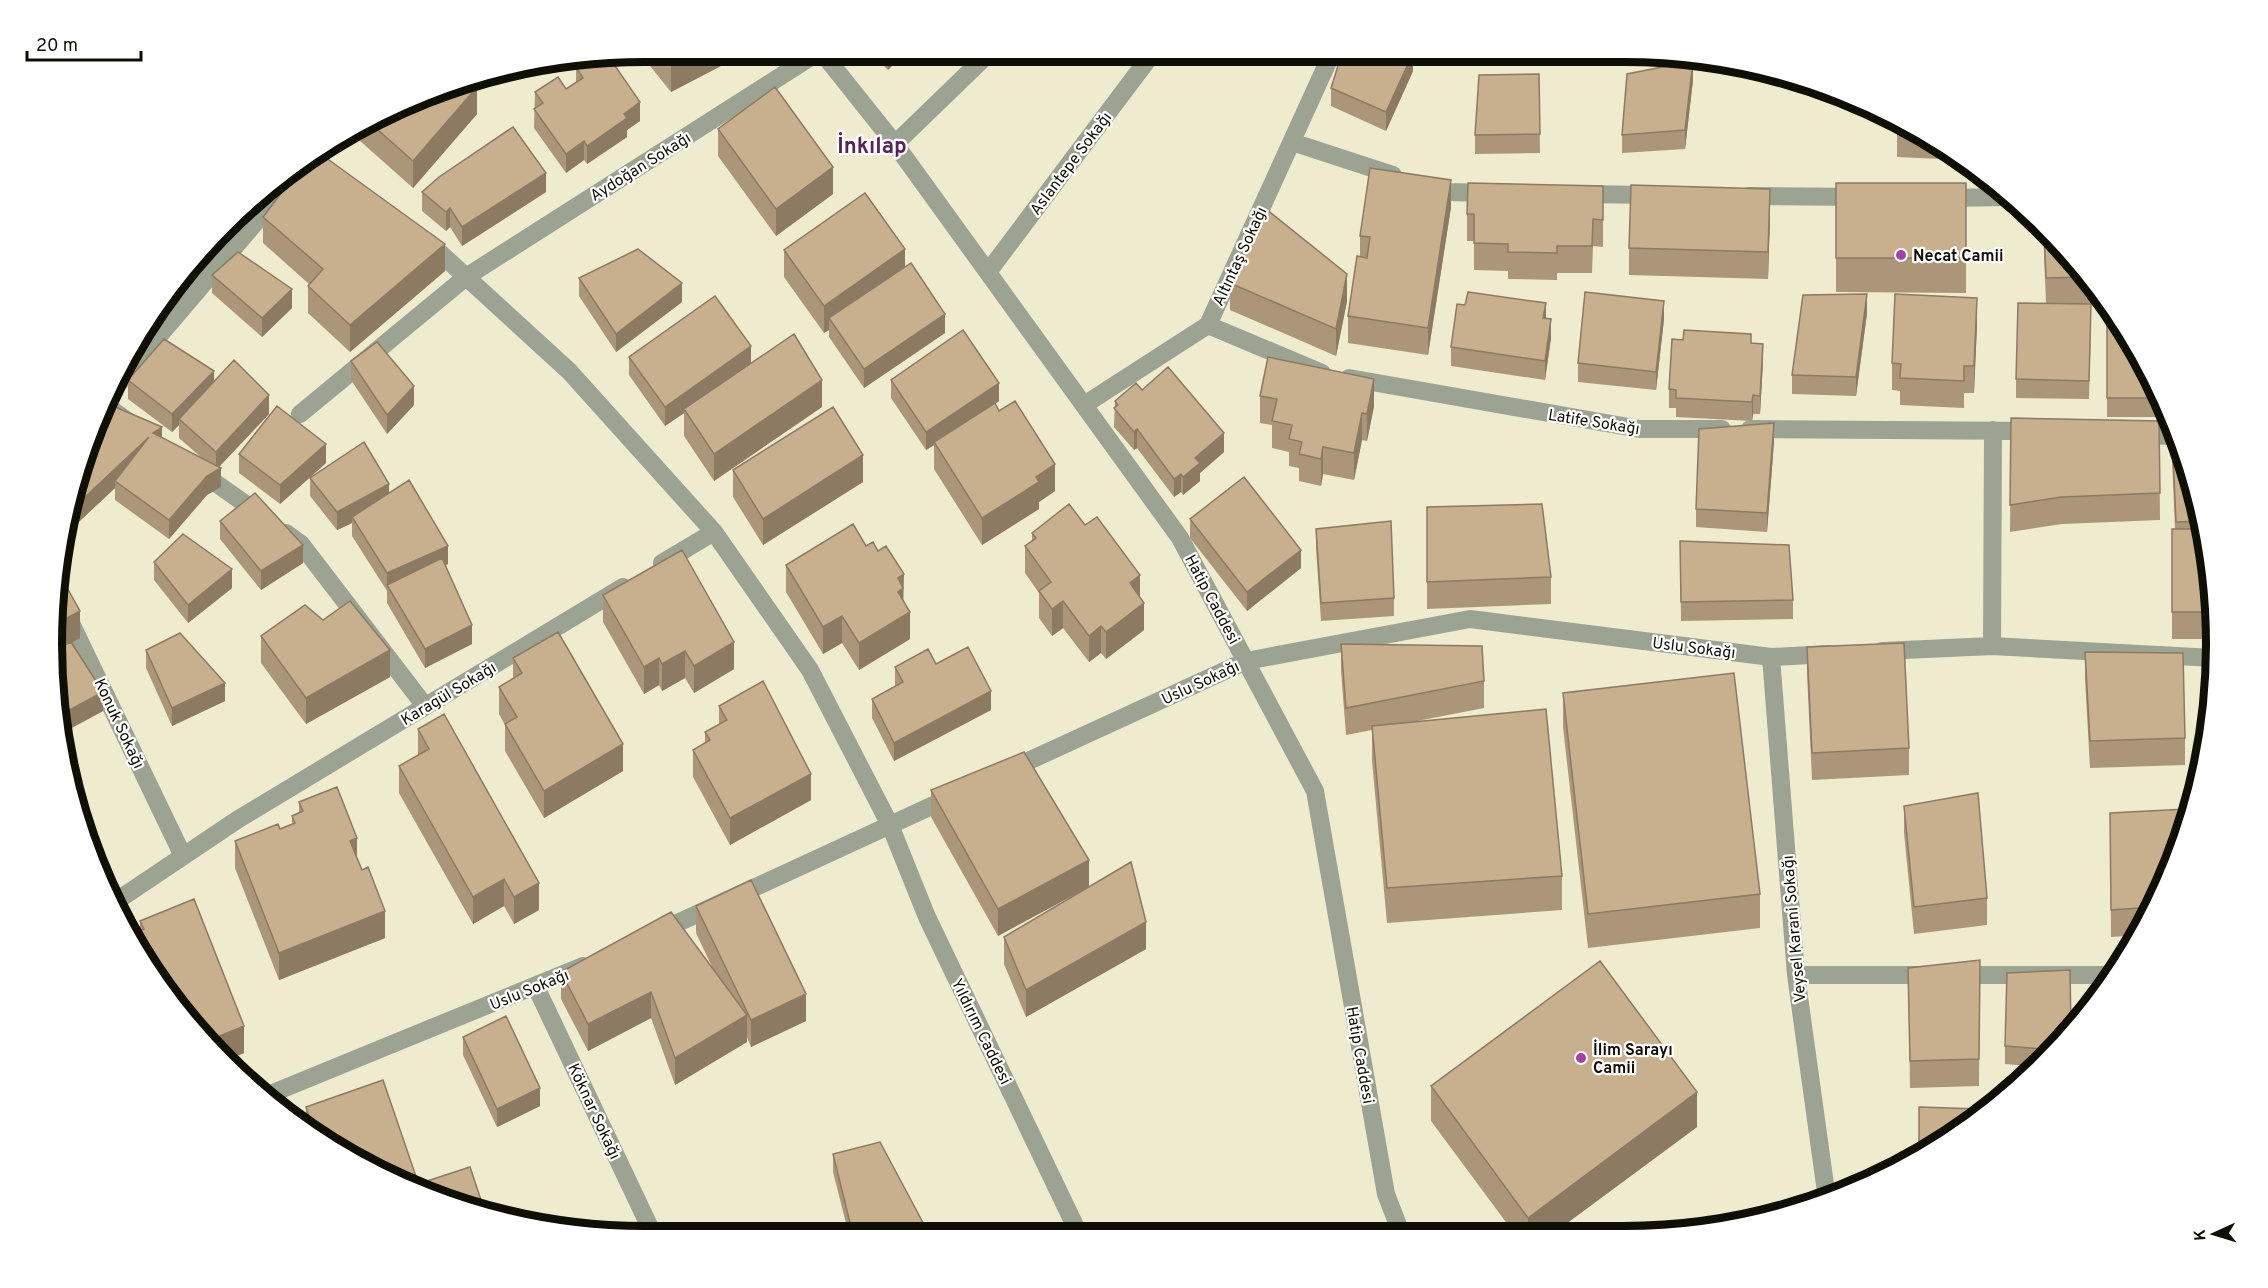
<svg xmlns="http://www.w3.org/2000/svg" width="2268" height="1288" viewBox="0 0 2268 1288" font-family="Overpass,sans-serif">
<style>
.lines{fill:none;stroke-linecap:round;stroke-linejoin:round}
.street{stroke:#9ca393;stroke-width:18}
.wall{fill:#ac9679}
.shaded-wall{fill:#8c7a63}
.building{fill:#c8af8d;stroke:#8c7a63;stroke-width:1.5}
.poi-dot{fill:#a640a4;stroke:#fff;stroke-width:2}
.labels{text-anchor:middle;stroke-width:4.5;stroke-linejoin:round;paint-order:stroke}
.street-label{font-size:16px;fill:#100f06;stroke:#fff}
.poi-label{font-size:16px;font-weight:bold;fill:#100f06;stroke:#fff;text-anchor:start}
.district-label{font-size:22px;font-weight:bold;fill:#562455;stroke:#fff}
.rim{fill:none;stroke:#100f06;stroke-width:8}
</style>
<rect width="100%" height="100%" fill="#efebce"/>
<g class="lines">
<path class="street" d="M824 55 895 144 1180 538 1315 791 1386 1194 1401 1233
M1292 142 1393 175
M895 144 987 55
M1428 186 1448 192 1492 193
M1580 194 1654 195
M1748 196 1861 197
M1943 198 2013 197
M428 242 569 371 714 532 810 670 890 825 927 917 1079 1234
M988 272 1152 54
M1208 325 1322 373
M1349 378 1640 429H1722
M107 397 300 170
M104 404 129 422
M1084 405 1208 325 1332 53
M300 414 466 277 814 55
M1750 429 2034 431
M2137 435 2176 436
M203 474 261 515
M286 533 301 544 425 706
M662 563 714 532
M55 590 183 856
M1992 646 1993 430
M1882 651 1992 646 2214 658
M1771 657 1796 975 1827 1199
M1009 770 1246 661 1470 619 1771 657 1830 654
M112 904 237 820 623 587
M658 932 951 797
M1796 975H2111
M536 987 654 1236
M263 1097 583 966"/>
</g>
<path class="wall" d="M873 55H902L888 70Z
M642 56H740L671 92Z
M576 67 640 121 627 130V137L587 164 584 160 566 173 534 128 535 92 566 89 576 82Z
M1413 71 1386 131 1331 106V88Z
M1539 74 1540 153 1475 154V135Z
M1693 80 1685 149 1622 153V135Z
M381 112 477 114 413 188 350 132Z
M718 129 833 194 776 236 718 156Z
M1897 130 1921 131 1962 160 1897 157Z
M1836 183H1966V293L1836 292Z
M422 192H546L462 246 450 227 446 231 422 211Z
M1451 207 1428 355 1348 343V316L1360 257V236Z
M1603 213V247L1593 246 1592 273H1557V280L1508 279V271L1474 270V241H1467V214Z
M1770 216 1768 279 1629 275V248Z
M263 217 445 271 350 352 308 313V286L309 284 263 243Z
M2043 229 2095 283 2107 303 2081 304 2091 323 2089 399 2016 398V379L2046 303Z
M784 250 905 266 945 333 864 388 829 337V330L824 333 784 277Z
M212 275 292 308 262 337 212 293Z
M579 278 682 302 616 352 579 296Z
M1230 283 1347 301 1336 356 1230 310Z
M2107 306 2156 382 2169 417H2107Z
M1867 313 1856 396 1792 394V375Z
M1546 318 1551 338 1545 380 1451 366V347Z
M1664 319 1656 390 1578 382V363Z
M1977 325 1974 393H1964V408L1900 405V391L1892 390V363Z
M1751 343 1763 362 1760 414H1753L1752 421 1676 417V408H1669V389Z
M629 357 751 363 822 407 714 481 684 436V413L665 426 629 375Z
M351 361 414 405 387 434 351 380Z
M128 380 214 381 269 414 219 467 221 487 207 495 169 539 115 500V488L67 533 63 530 71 490 162 438 203 459 179 438V425L172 432 128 399Z
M891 380 999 401 995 404 999 411 1055 491 1039 502V509L982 545 934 469V445L926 450 891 398Z
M1142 390 1224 452 1200 473V481L1183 495 1181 492 1174 497 1137 448 1134 450 1114 427 1115 401Z
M1260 396 1374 406 1367 441 1362 440 1354 480 1323 474 1321 486 1299 481V468L1289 466V452L1272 448V425L1260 423Z
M2011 418 2159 421 2160 520 2062 524 2010 532Z
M2172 432 2197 491 2216 606 2215 639H2172V529H2175L2172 459Z
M1774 442 1767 532 1696 527V509Z
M239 454 326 463 280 504 239 473Z
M733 470 863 482 763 545 733 497Z
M310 478 389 493 448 564 446 565 472 644 425 668 387 603V591L352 536V523L337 530 310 496Z
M1427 507 1551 577V604L1427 609Z
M1190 519 1301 568 1247 611 1190 538Z
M220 521 303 563 261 590 220 539Z
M1316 529 1394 598V616L1321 621 1316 548Z
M1032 533 1140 597 1144 630 1106 659 1101 653 1089 662 1063 628 1052 636 1039 618V593L1025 573V546L1032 541Z
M1680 541 1793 600V619L1681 621Z
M866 546 878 551 904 601 910 639 859 670 842 643 823 654 786 592V565Z
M154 562 232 588 188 623 154 580Z
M56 568 80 638 72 643 103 711 64 732 57 722 52 682Z
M603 595 734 669 694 693 685 678 662 691 659 685 644 694 603 622Z
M323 620 390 677 306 724 261 663V636Z
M1341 644 1484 681V708L1407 723 1562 876V910L1387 923 1372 761V730L1346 735 1341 671Z
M1807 647 1909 748V775L1812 780 1807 674Z
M146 650 225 701 172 726 146 668Z
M2085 652 2185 738V765L2090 768 2085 679Z
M513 658 623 771 544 818 505 751V725L499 714V687L513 678Z
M936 664 991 710 894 761 872 718V699L895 687V667Z
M1563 693 1760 894V928L1588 948 1563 727Z
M719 706 811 800 730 845 693 777V750L705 743V732L719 724Z
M418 729 539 910 514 924 504 906 473 924 399 793V766L418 755Z
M1024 752 998 936 931 817V790Z
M299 802 357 859 385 938 279 980 235 868V841L280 829 292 824V816L299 813Z
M1904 806 1987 898V925L1914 934 1904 833Z
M2110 813 2185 835 2140 935 2111 937Z
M696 906 806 1021 751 1047 747 1037V1042L675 1085 651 1018 588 1051 561 999V972L714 971 696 933Z
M140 921 244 1053 224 1061 198 1035 140 931Z
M1004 937 1146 949 1026 1017 1004 964Z
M1980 960 1979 1086 1910 1088 1908 968Z
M2071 1028 2044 1063 2039 1067 2005 1064V1046Z
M463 1037 540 1106 497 1127 463 1055Z
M1431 1086 1697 1127 1555 1232 1514 1233 1431 1121Z
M306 1107 347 1157 306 1128Z
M833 1154 928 1232V1235H849L833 1172Z
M424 1182 454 1206 424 1192Z"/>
<path class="shaded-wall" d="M1413 53V71L1386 131V112Z
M888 55H902L888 70Z
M689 56H740L671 92V65Z
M1693 61V80L1685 149V130Z
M477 87V114L413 188V161Z
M640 102V121L627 130V137L587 164V146L624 114Z
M584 141V160L566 173V154Z
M833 167V194L776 236V209Z
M546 173V192L462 246V227Z
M1451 180V207L1428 355V328Z
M1770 189V216L1768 279V252Z
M450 208V227L446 231V212Z
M445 244V271L350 352V325Z
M905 249V276L829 318V330L824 333V306Z
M1347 274V301L1336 356V329Z
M682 283V302L616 352V334Z
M292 289V308L262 337V318Z
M1867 294V313L1856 396V377Z
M1977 298V325L1974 393V366Z
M1664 301V319L1656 390V372Z
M1546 303V322L1543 318Z
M945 314V333L864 388V369Z
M1551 319V338L1545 380V361Z
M1763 344V362L1760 414V396Z
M751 346V365L684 409V413L665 426V407Z
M214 371V389L179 419V425L172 432V414Z
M1374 379V406L1367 441V414Z
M822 380V407L714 481V454Z
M999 383V401L935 444 934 442V445L926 450V432Z
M414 386V405L387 434V415Z
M269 395V414L216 470V452Z
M1753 395V414L1752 421V402Z
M1362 413V440L1354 480V453Z
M1774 423V442L1767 532V513Z
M162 427V445L153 433Z
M1137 429V448L1134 450V432Z
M1224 433V452L1200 473V481L1183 495V477L1195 458Z
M149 437 115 481V488L67 533V514Z
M326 444V463L280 504V485Z
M1323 447V474L1321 486V459Z
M863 455V482L763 545V519Z
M1055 464V491L1039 502V509L982 545V518L1036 477Z
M221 468V487L207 495 169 539V520L207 476Z
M1181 474V492L1174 497V479Z
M389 484V502L352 517V523L337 530V512Z
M303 545V563L261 590V571Z
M448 546V564L390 590 387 585V573Z
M1301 550V568L1247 611V592Z
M232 569V588L188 623V605Z
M904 574 903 615 898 618V578Z
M1140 575V602L1130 583Z
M1063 601V628L1052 636V609Z
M1144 603V630L1106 659V632Z
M80 611V638L53 653 54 625Z
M910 612V639L859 670V643Z
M842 616V643L823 654V627Z
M472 625V644L425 668V649Z
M1101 626V653L1089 662V636Z
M734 642V669L694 693V666Z
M390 650V677L306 724V698Z
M685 651V678L662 691V664Z
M659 658V685L644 694V667Z
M225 683V701L172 726V708Z
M991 691V710L894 761V743Z
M103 692V711L64 732V713Z
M623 744V771L544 818V791Z
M811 774V800L730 845V818Z
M357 838V865L350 841Z
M1089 860V887L998 936V909Z
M504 879V906L473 924V897Z
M539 883V910L514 924V897Z
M385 911V938L279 980V953Z
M1146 922V949L1026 1017V990Z
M651 992V1018L588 1051V1024Z
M806 994V1021L751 1047V1020Z
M747 1015V1042L675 1085V1058Z
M244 1026V1053L224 1061 205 1042Z
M540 1088V1106L497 1127V1109Z
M1697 1092V1127L1555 1232 1528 1233V1218Z"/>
<path class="building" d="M1342 53H1413L1386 112 1331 88Z
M591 56H597L604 65 611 60 640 102 624 114 627 118 587 146 584 141 566 154 534 109 543 103 535 92 558 77 566 89 583 78 576 67Z
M663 56H689L671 65Z
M1693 61 1685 130 1622 135 1627 74Z
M1539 74 1540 134 1475 135 1479 75Z
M468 79 477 87 413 161 368 121 381 112 454 82Z
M775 87 833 167 776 209 718 129Z
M1898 120 1921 131 1897 130Z
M513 127 546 173 462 227 450 208 446 212 422 192 439 177Z
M318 152 445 244 350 325 308 286 323 269 263 217 308 158Z
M1370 168 1451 180 1428 328 1348 316 1357 256 1367 258 1370 237 1360 236Z
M1468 183 1603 186V220L1593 219 1592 246H1557V253L1508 252V244L1474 243V214H1467Z
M1836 183H1966V258H1836Z
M1631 185 1770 189 1768 252 1629 248Z
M865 193 905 249 824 306 784 250Z
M1266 209 1347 274 1336 329 1230 283Z
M2044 230 2089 277 2046 278Z
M638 249 682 283 616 334 579 278Z
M238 252 292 289 262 318 212 275Z
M911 263 945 314 864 369 829 318Z
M1468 292 1546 303 1543 318 1551 319 1545 361 1451 347 1457 304 1465 305Z
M1585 292 1664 301 1656 372 1578 363Z
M1867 294 1856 377 1792 375 1803 295Z
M1895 294 1977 298 1974 366H1964V381L1900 378 1901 364 1892 363Z
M715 296 751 346 665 407 629 357Z
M2018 303 2091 304 2089 381 2016 379Z
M2107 306H2109L2156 382 2162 398H2107Z
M963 330 999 383 926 432 891 380Z
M1684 330 1751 334V343L1763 344 1760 396 1753 395 1752 402 1676 398V390L1669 389 1672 339 1683 340Z
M794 334 822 380 714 454 684 409Z
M164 339 214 371 172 414 128 380Z
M377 342 414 386 387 415 351 361Z
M1268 357 1374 379 1367 414 1362 413 1354 453 1323 447 1321 459 1299 454 1302 442 1289 439 1292 425 1272 421 1277 399 1260 396Z
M234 360 269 395 216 452 179 419Z
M1168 367 1224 433 1195 458 1200 463 1183 477 1181 474 1174 479 1137 429 1134 432 1114 408 1118 405 1115 401 1136 383 1142 390Z
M1015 401 1055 464 1036 477 1039 482 982 518 934 442 995 403 999 411Z
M113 406 162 427 153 433 221 468 207 476 169 520 115 481 149 437 67 514 71 490 99 417Z
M277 406 326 444 280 485 239 454Z
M833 407 863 455 763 519 733 470Z
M2011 418 2159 421 2160 493 2062 497 2010 505Z
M1774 423 1767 513 1696 509 1699 429Z
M2172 432H2175L2197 491 2202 521 2176 522Z
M364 442 389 484 337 512 310 478Z
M1244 477 1301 550 1247 592 1190 519Z
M409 480 448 546 387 573 352 517Z
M255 493 303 545 261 571 220 521Z
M1069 504 1085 525 1097 517 1140 575 1130 583 1144 603 1106 632 1101 626 1089 636 1063 601 1052 609 1039 591 1051 582 1025 546 1036 538 1032 533Z
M1542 504 1551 577 1427 582V507Z
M1391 521 1394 598 1321 603 1316 529Z
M853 524 866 546 873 542 878 551 886 546 904 574 898 578 903 588 898 592 910 612 859 643 842 616 823 627 786 565Z
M2172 529H2203L2216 606V612H2172Z
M183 534 232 569 188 605 154 562Z
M1680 541 1789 545 1793 600 1681 602Z
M682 550 734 642 694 666 685 651 662 664 659 658 644 667 603 595Z
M442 558 472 625 425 649 387 585Z
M56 568 80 611 54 625Z
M350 601 390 650 306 698 261 636 305 605 323 620Z
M558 632 623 744 544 791 505 724 517 717 499 687 522 673 513 658Z
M180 633 225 683 172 708 146 650Z
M71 642 103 692 64 713 54 698 52 682 53 651Z
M1904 643 1909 748 1812 753 1807 647Z
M1341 644 1482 646 1484 681 1346 708Z
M968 647 991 691 894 743 872 699 903 682 895 667 928 649 936 664Z
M2085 652 2183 653 2185 738 2090 741Z
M1734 673 1760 894 1588 914 1563 693Z
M763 681 811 774 730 818 693 750 710 740 705 732 727 720 719 706Z
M1546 709 1562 876 1387 888 1372 726Z
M444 714 539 883 514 897 504 879 473 897 399 766 429 749 418 729Z
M1024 752 1089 860 998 909 931 790Z
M337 787 357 838 350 841 362 870 368 867 385 911 279 953 235 841 278 824 280 829 295 823 292 816 303 811 299 802Z
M1978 793 1987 898 1914 907 1904 806Z
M2186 809 2189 822 2185 835 2153 907 2111 910 2110 813Z
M1131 862 1146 922 1026 990 1004 937Z
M751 880 806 994 751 1020 696 906Z
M194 899 244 1026 205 1042 198 1035 131 941 128 935 144 929 140 921Z
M671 912 747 1015 675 1058 651 992 588 1024 561 972Z
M1980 960 1979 1059 1910 1061 1908 968Z
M1600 961 1697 1092 1528 1218 1431 1086Z
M2070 970 2071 1028 2054 1050 2005 1046 2007 973Z
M506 1016 540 1088 497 1109 463 1037Z
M383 1080 421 1191 347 1157 315 1134 306 1107Z
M1919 1107 1979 1109V1116L1953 1137 1919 1154Z
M880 1142 928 1232 884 1235H853L833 1154Z
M470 1167 485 1212 454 1206 428 1194 424 1182Z"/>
<g class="poi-dot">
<circle cx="1901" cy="255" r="6"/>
<circle cx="1581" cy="1058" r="6"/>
</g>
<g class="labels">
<g class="street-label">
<text transform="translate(1070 163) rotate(-53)" y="6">Aslantepe Sokağı</text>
<text transform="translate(640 166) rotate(-32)" y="6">Aydoğan Sokağı</text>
<text transform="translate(1239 256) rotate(-65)" y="6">Altıntaş Sokağı</text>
<text transform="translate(1594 421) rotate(9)" y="6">Latife Sokağı</text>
<text transform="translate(1213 599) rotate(62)" y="6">Hatip Caddesi</text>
<text transform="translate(1694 647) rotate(7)" y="6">Uslu Sokağı</text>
<text transform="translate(1200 682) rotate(-25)" y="6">Uslu Sokağı</text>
<text transform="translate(448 693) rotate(-31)" y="6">Karagül Sokağı</text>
<text transform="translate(120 723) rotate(65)" y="6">Konuk Sokağı</text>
<text transform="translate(1793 929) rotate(-95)" y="6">Veysel Karani Sokağı</text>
<text transform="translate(529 989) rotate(-22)" y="6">Uslu Sokağı</text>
<text transform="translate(982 1031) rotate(64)" y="6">Yıldırım Caddesi</text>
<text transform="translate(1361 1055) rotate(80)" y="6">Hatip Caddesi</text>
<text transform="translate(595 1111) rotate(65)" y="6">Köknar Sokağı</text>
</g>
<g class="poi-label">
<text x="1913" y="261">Necat Camii</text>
<text x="1593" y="1055">İlim Sarayı<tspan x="1593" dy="18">Camii</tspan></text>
</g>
<g class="district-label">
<text x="872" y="153">İnkılap</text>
</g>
</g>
<path d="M0 0H2268V1288H0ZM644 62H1624A582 582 0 0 1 2206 644V644A582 582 0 0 1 1624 1226H644A582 582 0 0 1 62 644V644A582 582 0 0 1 644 62Z" fill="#fff" fill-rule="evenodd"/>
<path class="rim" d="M644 62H1624A582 582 0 0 1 2206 644V644A582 582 0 0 1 1624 1226H644A582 582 0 0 1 62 644V644A582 582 0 0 1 644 62Z"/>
<g transform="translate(2214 1234) rotate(266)" stroke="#ffffff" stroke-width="4.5" paint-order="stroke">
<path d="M0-4.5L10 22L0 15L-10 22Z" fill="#100f06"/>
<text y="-9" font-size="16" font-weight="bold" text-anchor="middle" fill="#100f06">K</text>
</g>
<path d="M27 51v9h114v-9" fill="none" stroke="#100f06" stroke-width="3"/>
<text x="36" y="51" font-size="18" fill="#100f06" stroke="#ffffff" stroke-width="4.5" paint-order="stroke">20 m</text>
</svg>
